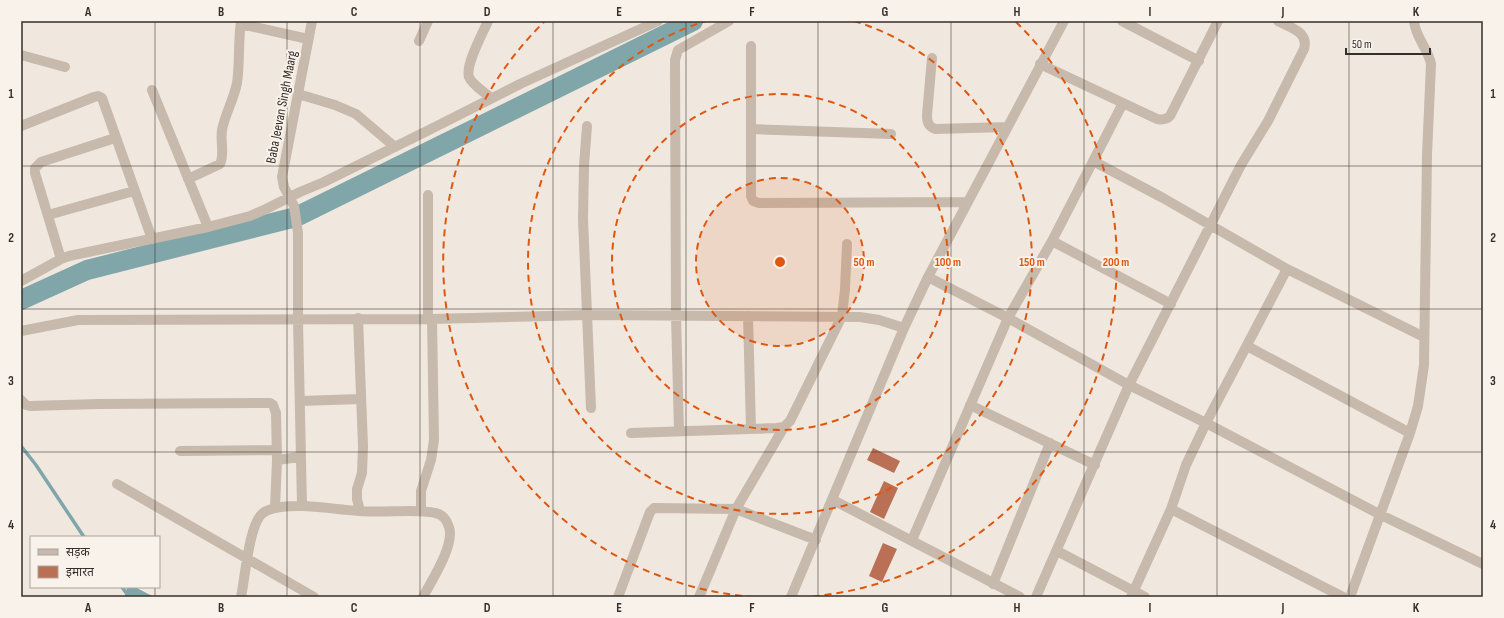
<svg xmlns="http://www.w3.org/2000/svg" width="1504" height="618" viewBox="0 0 1504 618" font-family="'Sofia Sans Condensed','Noto Sans Devanagari',sans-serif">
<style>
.water{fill:#80a6aa}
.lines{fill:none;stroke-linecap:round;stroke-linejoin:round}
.stream{stroke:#80a6aa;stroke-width:3.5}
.river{stroke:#80a6aa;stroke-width:20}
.building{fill:#b97054}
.minor{stroke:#c7b9ac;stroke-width:10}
.grid{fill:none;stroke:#362e2a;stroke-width:1;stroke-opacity:0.55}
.ring{fill:none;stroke:#df570e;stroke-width:2;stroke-dasharray:7 5}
.labels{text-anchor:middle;stroke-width:4;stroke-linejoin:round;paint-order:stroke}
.street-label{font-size:14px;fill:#362e2a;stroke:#f8f2ea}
.centre{fill:#df570e;stroke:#f8f2ea;stroke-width:2}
.ring-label{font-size:12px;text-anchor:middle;font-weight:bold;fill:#df570e;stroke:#f8f2ea;stroke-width:4;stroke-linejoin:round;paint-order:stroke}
.neatline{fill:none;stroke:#362e2a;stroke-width:1.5}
.grid-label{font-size:13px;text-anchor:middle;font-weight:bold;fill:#362e2a}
</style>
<rect width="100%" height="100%" fill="#f0e8de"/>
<path class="water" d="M127 587H135L154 597H125Z"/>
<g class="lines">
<path class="stream" d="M21 446 36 465 84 537
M122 587 129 597"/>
<path class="river" d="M21 300 87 270 296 217 693 21"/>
</g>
<path class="building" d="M873 448 900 461 894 473 867 460Z
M884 481 898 488 884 519 870 512Z
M883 543 897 549 882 582 869 576Z"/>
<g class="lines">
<path class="minor" d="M488 21C483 33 465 65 469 77 472 85 485 92 491 98
M1122 21 1199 61
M241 24 308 39
M419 41 428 21
M751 46V196L753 201 759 203 968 202
M21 55 65 67
M932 58 927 115C927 122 928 126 935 129L1007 127
M1040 64 1157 119C1162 120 1166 120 1170 116L1218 21
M152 90 208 227
M298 94 335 105 356 114 395 147
M21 126 94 97 98 96 102 98 152 239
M587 126 584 166 583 219 591 408
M751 129 891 134
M1093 161 1163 198 1287 269 1424 337
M188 179 220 164C225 154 220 141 222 130 225 114 234 99 237 83 240 63 238 41 241 21
M428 195V319
M48 215 134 191
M1052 241 1171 304
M61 259 35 173V168L41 162 115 138
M928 277 1064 21
M21 281 61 259 69 256 208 227 250 216 266 209 300 192 324 182 433 128 520 84 658 21
M748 316 751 429
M358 318 363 446 362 473 357 489V499L360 511
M21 331 78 320 432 319 588 315 860 317 879 320 904 328
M1247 346 1410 433
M21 400 26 405 30 406 98 404 270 403 273 405 276 413 277 460 275 508
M300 401 361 399
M970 405 1095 465
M679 431 676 316 675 60 678 50 729 21
M631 433 776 428 784 427 790 421 842 316 845 289 847 244
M180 451 277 450
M277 460 300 457
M117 484 314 597
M833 500 1020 597
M302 506 298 320V233L294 206 284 187 282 177 312 21
M1171 509 1343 597
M421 511V491L431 460 434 440 432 319
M912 540 1008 318 1052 241 1123 103
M1057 551 1145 597
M993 584 1050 443
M241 597C245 579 249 523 263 513 272 506 290 506 301 506 320 506 340 510 359 511 376 512 393 511 410 511 418 511 427 511 435 513 442 514 447 520 449 527 455 545 432 580 423 597
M618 597 650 512 654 508 736 509 816 540
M699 597 736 509 784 427
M791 597 904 328 928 277 1008 318 1129 385 1206 423 1381 515 1483 564
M1036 597 1129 385 1241 165 1268 121 1304 49C1309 32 1291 28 1278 21
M1131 597 1171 509 1186 465 1206 423 1287 269
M1350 597 1410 433 1418 406 1424 365 1427 155 1431 64C1428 48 1415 37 1414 21"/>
</g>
<path class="grid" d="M155 21V537M287 21V597M420 21V597M553 21V597M686 21V597M818 21V597M951 21V597M1084 21V597M1217 21V597M1349 21V597M21 166H1483M21 309H1483M21 452H1483M155 587V597"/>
<circle cx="780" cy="262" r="84" fill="#df570e" fill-opacity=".12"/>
<g class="ring">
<circle cx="780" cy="262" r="84"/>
<circle cx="780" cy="262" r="168"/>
<path d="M854 21A252 252 0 1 1 706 21"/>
<path d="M754 597A336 336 0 0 1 544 22M1016 22A336 336 0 0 1 806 597"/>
</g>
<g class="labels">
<g class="street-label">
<text transform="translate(281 107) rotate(-79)" y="5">Baba Jeevan Singh Maarg</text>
</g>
</g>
<circle cx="780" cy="262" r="6" class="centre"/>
<g class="ring-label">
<text x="864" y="266">50 m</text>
<text x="948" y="266">100 m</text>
<text x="1032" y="266">150 m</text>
<text x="1116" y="266">200 m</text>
</g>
<rect width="1504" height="618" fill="none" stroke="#f8f2ea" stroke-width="44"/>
<rect x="30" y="536" width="130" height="52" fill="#f8f2ea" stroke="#aaa49d"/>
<rect x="38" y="549" width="20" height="6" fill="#c7b9ac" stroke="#aaa49d"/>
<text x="66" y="556" font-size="12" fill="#362e2a">सड़क</text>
<rect x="38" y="566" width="20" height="12" fill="#b97054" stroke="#aaa49d"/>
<text x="66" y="576" font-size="12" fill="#362e2a">इमारत</text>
<path d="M1346 48v6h84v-6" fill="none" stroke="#362e2a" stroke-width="2"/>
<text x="1352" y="48" font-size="12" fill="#362e2a" stroke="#f8f2ea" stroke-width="3" paint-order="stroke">50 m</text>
<rect x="22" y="22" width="1460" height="574" class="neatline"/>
<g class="grid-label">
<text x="88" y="16">A</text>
<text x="221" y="16">B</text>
<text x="354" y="16">C</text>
<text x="487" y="16">D</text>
<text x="619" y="16">E</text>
<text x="752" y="16">F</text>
<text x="885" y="16">G</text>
<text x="1017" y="16">H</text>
<text x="1150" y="16">I</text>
<text x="1283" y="16">J</text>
<text x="1416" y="16">K</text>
<text x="11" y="98">1</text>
<text x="1493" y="98">1</text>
<text x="11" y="242">2</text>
<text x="1493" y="242">2</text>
<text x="11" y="385">3</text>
<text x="1493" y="385">3</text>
<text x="11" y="529">4</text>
<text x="1493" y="529">4</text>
<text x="88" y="612">A</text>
<text x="221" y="612">B</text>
<text x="354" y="612">C</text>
<text x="487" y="612">D</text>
<text x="619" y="612">E</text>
<text x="752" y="612">F</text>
<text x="885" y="612">G</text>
<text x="1017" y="612">H</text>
<text x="1150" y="612">I</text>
<text x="1283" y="612">J</text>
<text x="1416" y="612">K</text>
</g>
</svg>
